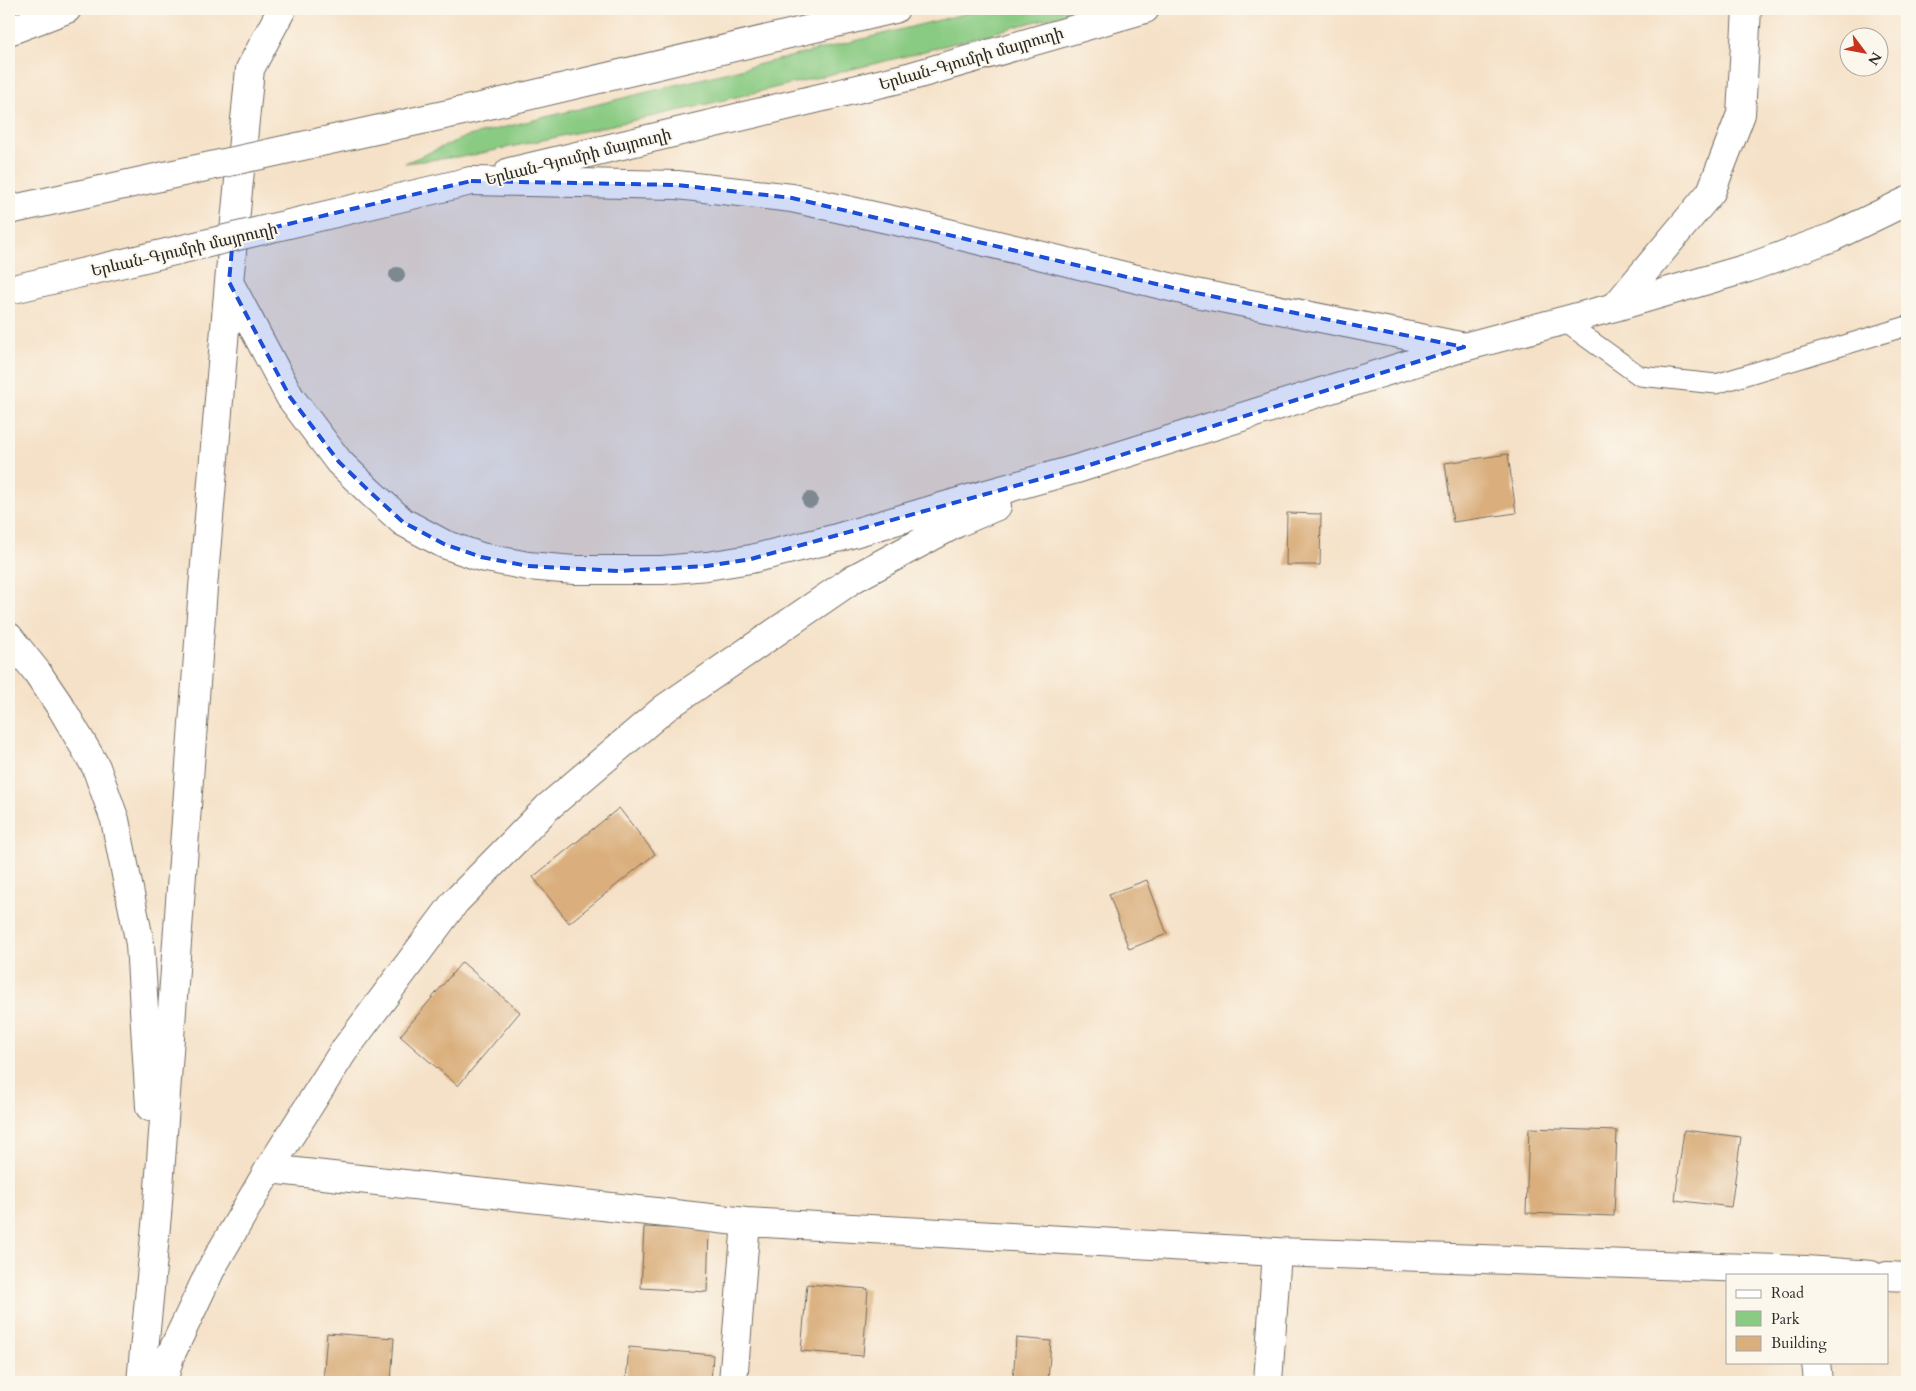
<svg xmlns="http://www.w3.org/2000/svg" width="1916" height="1391" viewBox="0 0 1916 1391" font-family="Cardo,'Noto Serif Armenian',serif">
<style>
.green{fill:#8acb83;stroke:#5a7b57}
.building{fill:#daaf7d}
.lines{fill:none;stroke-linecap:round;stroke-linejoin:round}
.service-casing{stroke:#726b62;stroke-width:21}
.minor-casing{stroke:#726b62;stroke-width:30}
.trunk-casing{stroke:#726b62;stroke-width:30}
.service{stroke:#fff;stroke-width:19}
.minor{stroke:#fff;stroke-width:28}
.trunk{stroke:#fff;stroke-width:28}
.trunk-bridge-casing{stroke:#726b62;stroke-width:30;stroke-linecap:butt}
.trunk-bridge{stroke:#fff;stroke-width:28}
.tree{fill:#969780}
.marked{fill:#1d4ed8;fill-opacity:0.2;stroke:#1d4ed8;stroke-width:4;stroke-dasharray:10 6;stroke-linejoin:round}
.labels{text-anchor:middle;stroke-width:4;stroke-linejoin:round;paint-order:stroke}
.street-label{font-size:16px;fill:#2b2b2b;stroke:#fbf7ec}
</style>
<rect width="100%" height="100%" fill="#fbf7ec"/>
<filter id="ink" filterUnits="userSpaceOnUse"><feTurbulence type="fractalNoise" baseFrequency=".02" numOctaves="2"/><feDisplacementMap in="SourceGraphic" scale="10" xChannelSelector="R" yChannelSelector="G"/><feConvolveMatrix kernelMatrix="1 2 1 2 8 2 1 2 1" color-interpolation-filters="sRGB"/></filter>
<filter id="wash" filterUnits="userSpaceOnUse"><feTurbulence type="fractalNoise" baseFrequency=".0096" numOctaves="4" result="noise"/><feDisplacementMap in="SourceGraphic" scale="20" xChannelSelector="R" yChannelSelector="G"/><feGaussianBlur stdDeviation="1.12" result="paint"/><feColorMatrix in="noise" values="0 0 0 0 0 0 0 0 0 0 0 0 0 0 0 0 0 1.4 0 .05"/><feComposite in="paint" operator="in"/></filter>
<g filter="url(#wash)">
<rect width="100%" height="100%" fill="#f5e1c7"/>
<path class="green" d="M984 9H1082L906 56 691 108 473 155 405 163 465 137Z"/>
<g id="blocks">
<path class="building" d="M1508 454 1516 513 1453 522 1445 463Z
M1287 513 1321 514 1320 565H1286Z
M619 808 655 854 569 923 533 877Z
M1147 880 1167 934 1129 949 1109 894Z
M462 962 520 1012 458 1086 400 1036Z
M1529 1128 1617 1131 1614 1216 1526 1213Z
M1684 1130 1741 1137 1731 1207 1675 1200Z
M644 1227 709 1230 707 1292 641 1288Z
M807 1284 868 1289 863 1356 801 1351Z
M327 1333 394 1338 391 1382H323Z
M1016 1338 1051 1341 1048 1382H1013Z
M629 1347 713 1355 711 1382 626 1381Z"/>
</g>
</g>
<g filter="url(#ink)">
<use href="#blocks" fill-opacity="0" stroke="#726b62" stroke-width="1"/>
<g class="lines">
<defs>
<path id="service" d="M1562 320 1640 376 1716 384 1907 326"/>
<path id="minor" d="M269 1169 746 1222 1277 1252 1806 1270 1871 1275
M1887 1276 1907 1277
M1816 1362 1818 1382
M733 1382 746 1222
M1268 1382 1277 1252"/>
<path id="trunk" d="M9 31 67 9
M476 108 895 9
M509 172 912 76 1145 9
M471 181 677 185 792 198 928 228 1186 291 1460 346
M229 282 290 397 339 462 369 491 403 522 444 544 481 557 528 566 574 570H662L707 566 751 559 837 538 969 499 1080 468 1464 347 1615 307 1748 268 1833 237 1907 201
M1615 307 1711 192 1741 114 1747 9
M9 637 37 672 62 709 96 767 115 820 140 944 150 1107
M141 1382 157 1215 203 588 229 282 250 69 282 9
M163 1382 170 1356 211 1269 269 1169 343 1052 455 902 548 807 665 708 853 579 957 523 997 506"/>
</defs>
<use href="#service" class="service-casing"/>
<use href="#minor" class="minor-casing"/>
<use href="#trunk" class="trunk-casing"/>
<use href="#service" class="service"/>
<use href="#minor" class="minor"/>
<use href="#trunk" class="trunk"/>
<defs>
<path id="trunk-bridge" d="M9 210 476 108
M9 290 471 181"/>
</defs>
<use href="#trunk-bridge" class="trunk-bridge-casing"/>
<use href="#trunk-bridge" class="trunk-bridge"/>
</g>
<g class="tree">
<circle cx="397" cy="275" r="8"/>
<circle cx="810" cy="500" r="8"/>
</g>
</g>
<path class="marked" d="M471 181 677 185 792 198 1186 291 1464 347 1080 468 751 559 707 566 618 571 528 566 481 557 444 544 403 522 369 491 339 462 290 397 229 282 233 237Z"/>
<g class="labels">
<g class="street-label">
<text transform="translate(971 58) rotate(-16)" y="6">Երևան-Գյումրի մայրուղի</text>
<text transform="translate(578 156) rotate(-14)" y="6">Երևան-Գյումրի մայրուղի</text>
<text transform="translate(184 249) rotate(-13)" y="6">Երևան-Գյումրի մայրուղի</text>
</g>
</g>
<rect width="1916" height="1391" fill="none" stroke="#fbf7ec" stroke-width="30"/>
<rect x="1726" y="1274" width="162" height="90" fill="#fbf7ec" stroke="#a8a59f"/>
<rect x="1736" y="1290" width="25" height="8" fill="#ffffff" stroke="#a8a59f"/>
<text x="1771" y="1298" font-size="15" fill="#2b2b2b">Road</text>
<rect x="1736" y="1311" width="25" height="15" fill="#8acb83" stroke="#a8a59f"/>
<text x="1771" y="1324" font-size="15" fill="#2b2b2b">Park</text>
<rect x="1736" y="1336" width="25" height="15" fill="#daaf7d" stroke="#a8a59f"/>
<text x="1771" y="1348" font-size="15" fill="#2b2b2b">Building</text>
<g transform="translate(1864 52) rotate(122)"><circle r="24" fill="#fbf7ec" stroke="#a8a59f"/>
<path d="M0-4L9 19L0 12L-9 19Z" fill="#c8321e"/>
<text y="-8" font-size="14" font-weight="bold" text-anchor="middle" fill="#2b2b2b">N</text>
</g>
</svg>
